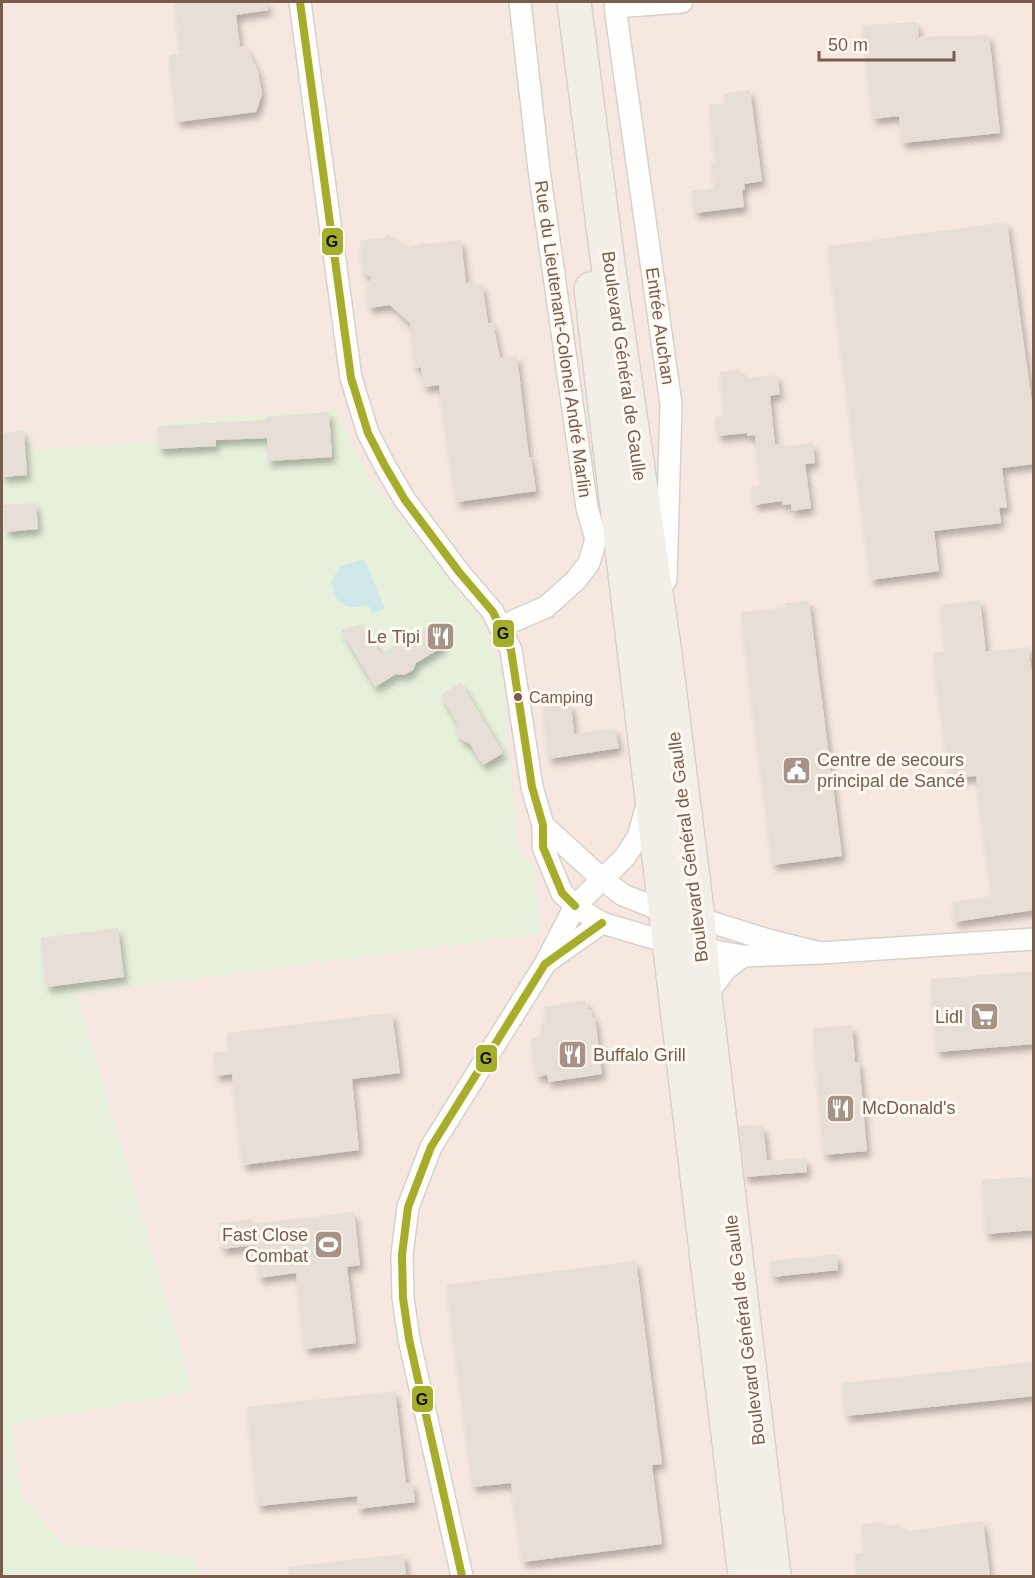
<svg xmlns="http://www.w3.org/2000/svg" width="1035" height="1578" viewBox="0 0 1035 1578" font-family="Arial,sans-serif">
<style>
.commercial{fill:#f6e8e1}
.green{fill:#e7f0db}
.water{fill:#d0e8ea}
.building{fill:#e6ded7;filter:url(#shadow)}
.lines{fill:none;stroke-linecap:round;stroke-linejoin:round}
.minor-casing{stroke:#d7d1cb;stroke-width:24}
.primary-casing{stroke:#dad1cc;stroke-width:36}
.minor{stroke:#fefefd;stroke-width:21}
.primary{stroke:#f3eee8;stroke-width:33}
.bus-1-casing{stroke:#fffaf3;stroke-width:12}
.bus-1{stroke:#a4ae2b;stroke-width:8}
.bus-dot{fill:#7a5c4d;stroke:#fffaf3;stroke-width:2}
.labels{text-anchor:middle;stroke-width:6;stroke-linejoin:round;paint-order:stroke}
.bus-label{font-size:16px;fill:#7a5c4d;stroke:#fffaf3;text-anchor:start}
.street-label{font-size:18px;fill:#7a5c4d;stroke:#fffaf3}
.poi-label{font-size:18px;fill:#7a5c4d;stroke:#fffaf3;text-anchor:end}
.line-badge{stroke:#fffaf3;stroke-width:2}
.pale-badge-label{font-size:16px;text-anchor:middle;font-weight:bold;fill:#111}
</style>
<defs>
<filter id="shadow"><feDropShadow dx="3.5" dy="6" stdDeviation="3" flood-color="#0004"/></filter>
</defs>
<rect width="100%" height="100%" fill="#f9f5f0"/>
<path class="commercial" d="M2 2H1033V1576H199L193 1556 62 1544 21 1494 11 1424 193 1392 77 994 2 1006Z"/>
<path class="green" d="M335 410 368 476 481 620 502 671 518 853 535 865 541 934 77 994 193 1392 12 1424 21 1494 62 1544 193 1556 199 1576H2V432L27 430 30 450 163 441V421Z"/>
<path class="water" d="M364 559 385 609 373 613 368 605C346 611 335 604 331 582L339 567Z"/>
<path class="building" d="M175 2H268V10L236 15 240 47 246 46 258 71 262 94 256 112 177 122 169 56 180 54Z
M917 22 919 37 989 35 1000 133 902 143 899 116 873 119 862 25Z
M750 90 762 181 744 184 745 190H742L744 207 695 213 692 191 715 188 711 164H716L709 105 725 103 724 94Z
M1007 222 1034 418V464L1002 468 1007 508H999L1001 523 934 531 939 571 871 580 828 246Z
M388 234 409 248 424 242 426 244 461 240 466 283 473 282V285L482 284 488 323H493L500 358 517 356 529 457H531L536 491 457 502 439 385 424 387 421 367 415 368 410 323 390 305 369 308 366 287 372 278 363 272 360 241 384 238Z
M739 369 740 376 748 375V378L777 375 780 394 770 396 775 445 783 444 784 447 813 443 815 463 805 464 811 508 792 511 791 504 783 505 782 501 754 505 751 486 761 485 755 435 747 436V433L718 436 715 417 725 416 720 372Z
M329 412 332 457 268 461 267 438 216 440V446L159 449 158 426 265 420V417Z
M24 431 27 475 2 477V433Z
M36 503 38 529 6 532 3 505Z
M980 600 986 652 1028 647 1034 688V910L955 922 952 902 992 896 976 776 950 779 933 653 946 651 940 605Z
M809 601 842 856 773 865 741 612 786 607 785 603Z
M363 624 381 654 432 625 444 646 416 663 413 670 404 675 396 674 375 687 341 630Z
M461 683 503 753 483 765 470 744 462 740 457 732V723L441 695Z
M571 704 574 734 615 728 619 748 549 759 543 707Z
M118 928 124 977 47 987 41 938Z
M1034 971V1044L937 1052 931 979Z
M586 1000 588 1010 591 1009 592 1017H595L602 1074 549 1082 547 1075 537 1077 531 1038 542 1036 540 1025 546 1023 544 1007Z
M392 1013 400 1073 352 1079 359 1150 243 1165 232 1074 216 1076 213 1053 229 1051 227 1033Z
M852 1025 855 1062H859L867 1151 824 1155 813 1028Z
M753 1125V1127L763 1126 767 1161 806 1158 807 1172 745 1177 739 1126Z
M1034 1176V1230L986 1234 982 1180Z
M354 1212 360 1265 347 1267 356 1343 305 1349 296 1273 259 1278 255 1245 222 1249 219 1223 252 1219 253 1224Z
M837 1254 838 1270 772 1277 770 1261Z
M636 1261 662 1464 652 1465 662 1544 523 1562 511 1483 473 1487 447 1285Z
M1034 1362V1396L846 1416 842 1383Z
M395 1391 406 1483H413L415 1502 358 1509 357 1496 258 1506 247 1407Z
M983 1521 990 1576H858L855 1554 865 1553 861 1524 883 1522 884 1526 900 1524 902 1532Z
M404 1554 406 1576H289L288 1567Z"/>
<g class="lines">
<defs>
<path id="minor" d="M300 2 351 378 368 433 385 466 405 500 459 572 493 612 511 650 532 787 543 825V847L562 893 579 909 602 923 670 943 743 956
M666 580 671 404 615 7 682 2
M500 627 546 607 576 580 589 563 596 539 587 508 539 170 520 2
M543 825 603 880 623 895 666 912 698 918 768 940 820 953 743 956 725 970 705 997
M820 953 1034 939
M548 961 602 923
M462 1576 409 1339 403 1298 402 1255 408 1207 431 1147 545 964 575 906 625 857 638 837 647 805"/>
<path id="primary" d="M574 2 608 264 664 647 698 918 705 997 774 1576
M591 289 745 1576"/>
</defs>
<use href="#minor" class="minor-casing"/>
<use href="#primary" class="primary-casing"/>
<use href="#minor" class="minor"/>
<use href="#primary" class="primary"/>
<defs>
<path id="bus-1" d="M300 2 351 378 368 433 385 466 405 500 459 572 493 612 511 650 532 787 543 825V847L562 893 575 906
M462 1576 409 1339 403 1298 402 1255 408 1207 431 1147 545 964 602 923"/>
</defs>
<use href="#bus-1" class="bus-1-casing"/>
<use href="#bus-1" class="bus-1"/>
</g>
<defs>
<symbol id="restaurant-square" viewBox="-11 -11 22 22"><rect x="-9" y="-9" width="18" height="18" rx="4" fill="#a69286" stroke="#fffaf3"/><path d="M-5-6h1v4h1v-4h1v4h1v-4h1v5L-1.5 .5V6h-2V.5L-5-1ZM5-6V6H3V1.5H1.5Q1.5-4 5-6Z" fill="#fff"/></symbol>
<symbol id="civic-square" viewBox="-11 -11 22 22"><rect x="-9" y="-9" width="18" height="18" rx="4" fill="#a69286" stroke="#fffaf3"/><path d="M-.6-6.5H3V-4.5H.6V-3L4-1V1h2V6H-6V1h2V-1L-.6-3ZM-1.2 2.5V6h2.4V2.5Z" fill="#fff"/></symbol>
<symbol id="supermarket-square" viewBox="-11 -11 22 22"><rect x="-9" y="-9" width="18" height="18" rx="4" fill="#a69286" stroke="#fffaf3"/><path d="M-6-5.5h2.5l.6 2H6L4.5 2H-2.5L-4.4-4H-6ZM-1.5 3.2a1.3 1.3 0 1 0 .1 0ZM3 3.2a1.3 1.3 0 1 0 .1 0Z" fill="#fff"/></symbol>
<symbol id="stadium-square" viewBox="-11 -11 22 22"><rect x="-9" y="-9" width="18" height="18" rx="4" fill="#a69286" stroke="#fffaf3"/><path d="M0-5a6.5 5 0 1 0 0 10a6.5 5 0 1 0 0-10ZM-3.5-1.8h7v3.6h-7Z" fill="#fff"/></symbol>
</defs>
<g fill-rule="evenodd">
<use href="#restaurant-square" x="424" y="620" width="33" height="33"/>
<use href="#civic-square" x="780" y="754" width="33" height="33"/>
<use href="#supermarket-square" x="968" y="1000" width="33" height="33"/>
<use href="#restaurant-square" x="556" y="1038" width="33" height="33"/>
<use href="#restaurant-square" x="824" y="1092" width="33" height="33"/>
<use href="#stadium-square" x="312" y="1228" width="33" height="33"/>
</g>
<circle class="bus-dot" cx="518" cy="697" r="5"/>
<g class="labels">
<g class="bus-label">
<text x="529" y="703">Camping</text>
</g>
<g class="street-label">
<text transform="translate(660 326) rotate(82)" y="6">Entrée Auchan</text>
<text transform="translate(563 339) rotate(82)" y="6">Rue du Lieutenant-Colonel André Marlin</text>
<text transform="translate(624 366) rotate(82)" y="6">Boulevard Général de Gaulle</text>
<text transform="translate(688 847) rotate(-97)" y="6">Boulevard Général de Gaulle</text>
<text transform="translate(745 1330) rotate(-97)" y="6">Boulevard Général de Gaulle</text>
</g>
<g class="poi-label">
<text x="420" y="643">Le Tipi</text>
<text x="817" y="766" text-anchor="start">Centre de secours<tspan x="817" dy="21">principal de Sancé</tspan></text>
<text x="963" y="1023">Lidl</text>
<text x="593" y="1061" text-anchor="start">Buffalo Grill</text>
<text x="862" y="1114" text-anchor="start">McDonald's</text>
<text x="308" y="1241">Fast Close<tspan x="308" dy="21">Combat</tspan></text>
</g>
</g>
<g class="line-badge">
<rect x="321" y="227" width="23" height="29" rx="6" fill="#a4ae2b"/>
<rect x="492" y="619" width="23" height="29" rx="6" fill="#a4ae2b"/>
<rect x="475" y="1044" width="23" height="29" rx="6" fill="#a4ae2b"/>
<rect x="411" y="1385" width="23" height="28" rx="6" fill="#a4ae2b"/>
</g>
<g class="pale-badge-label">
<text x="332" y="247">G</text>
<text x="503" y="639">G</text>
<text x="486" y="1064">G</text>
<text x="422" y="1405">G</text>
</g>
<rect width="1035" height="1578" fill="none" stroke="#7a5c4d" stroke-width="6"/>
<path d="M819 51v9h135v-9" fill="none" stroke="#7a5c4d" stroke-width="3"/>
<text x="828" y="51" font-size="18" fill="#7a5c4d" stroke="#fffaf3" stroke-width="4.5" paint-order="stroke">50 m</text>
</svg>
